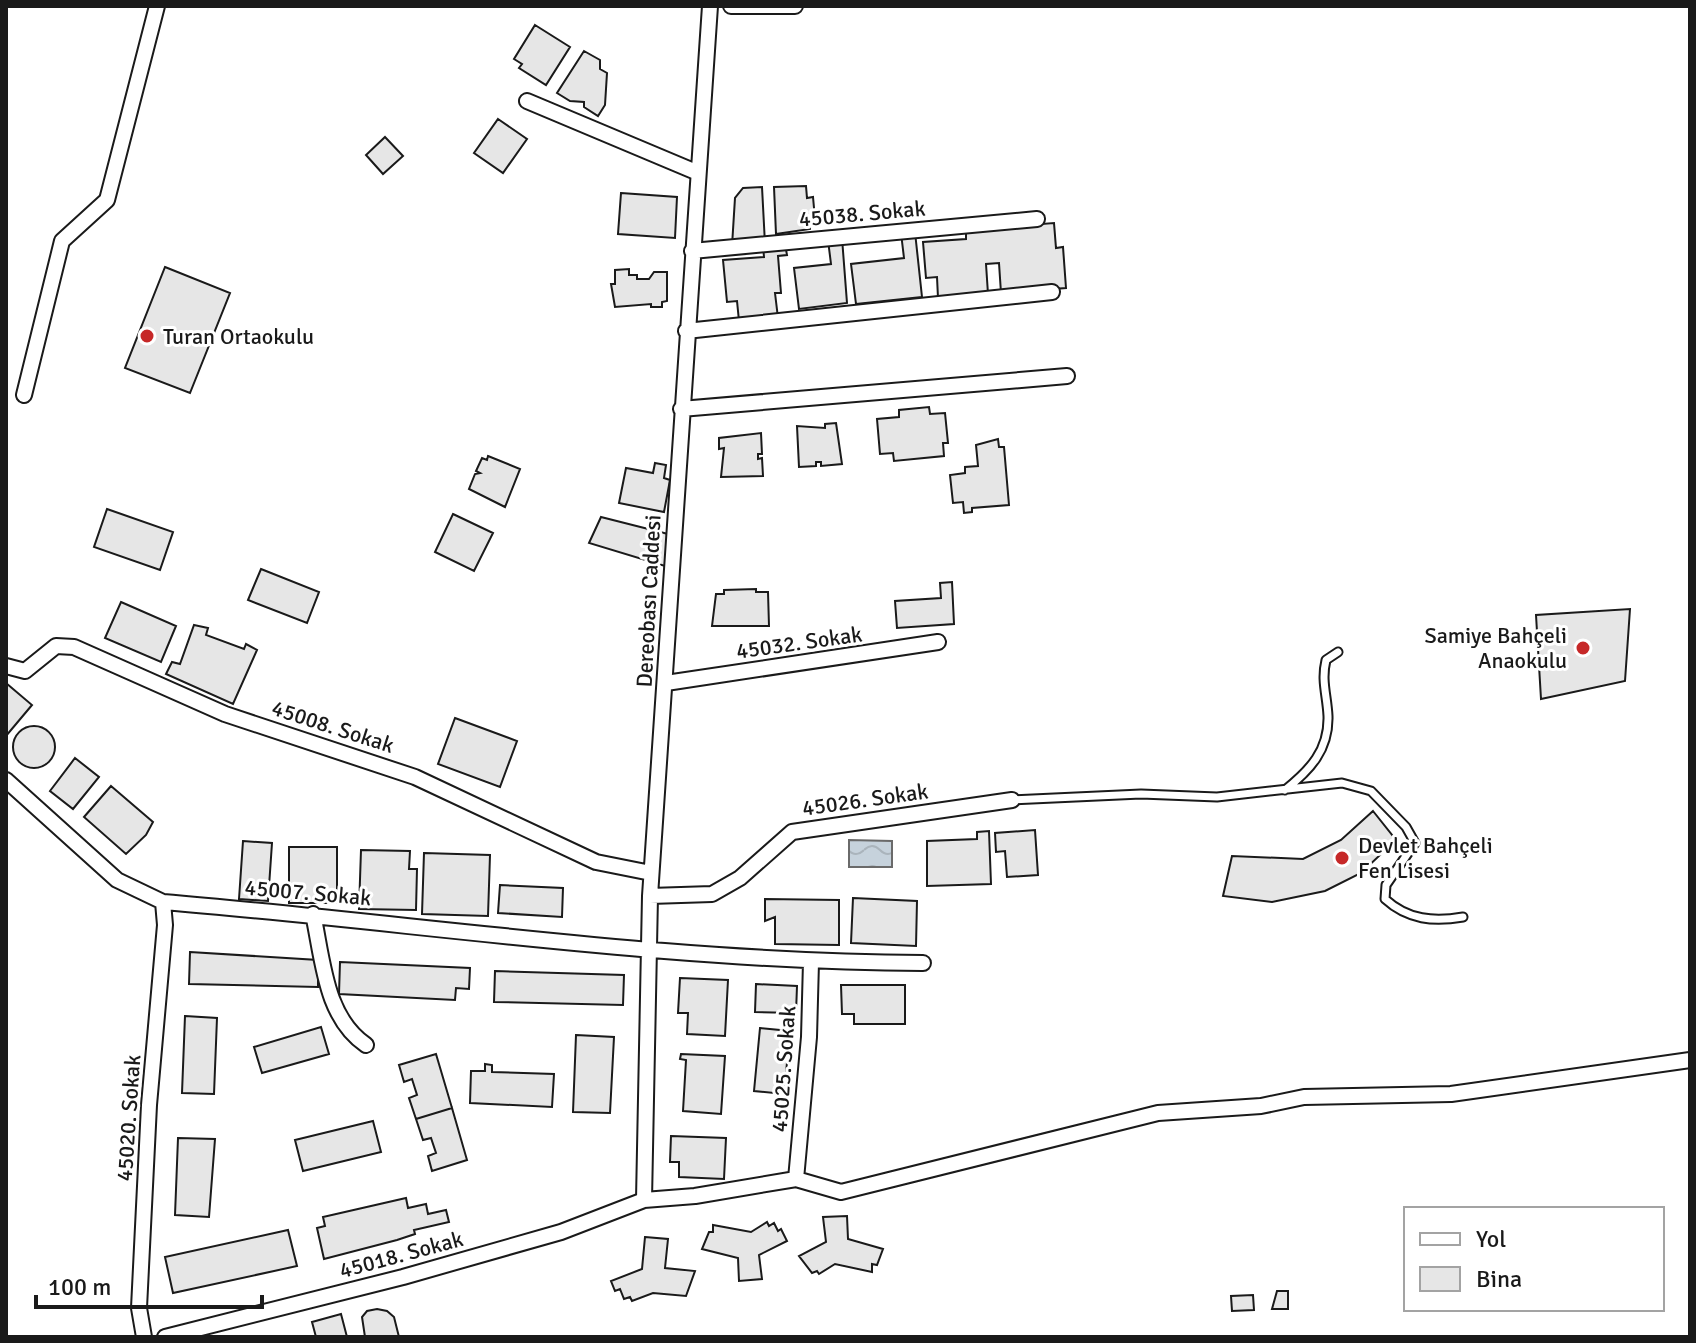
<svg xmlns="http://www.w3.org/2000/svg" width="1696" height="1343" viewBox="0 0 1696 1343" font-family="Signika,sans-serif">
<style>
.water{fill:url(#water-waves);stroke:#6a6a6a;stroke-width:2}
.building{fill:#e6e6e6;stroke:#1a1a1a;stroke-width:2}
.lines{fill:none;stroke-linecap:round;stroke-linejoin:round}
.lane-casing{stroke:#1a1a1a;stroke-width:11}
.street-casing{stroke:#1a1a1a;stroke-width:18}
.lane{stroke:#fff;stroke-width:7}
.street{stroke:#fff;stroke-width:14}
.poi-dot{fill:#c62828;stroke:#fff;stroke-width:3}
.labels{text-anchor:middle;stroke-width:6;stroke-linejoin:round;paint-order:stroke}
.street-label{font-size:22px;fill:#1a1a1a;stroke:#fff}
.poi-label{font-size:22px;fill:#1a1a1a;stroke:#fff;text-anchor:start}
</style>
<defs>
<pattern id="water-waves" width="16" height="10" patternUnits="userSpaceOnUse" patternTransform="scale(2)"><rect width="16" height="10" fill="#c6d2dc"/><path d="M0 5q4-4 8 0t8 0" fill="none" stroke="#aab4bc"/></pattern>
</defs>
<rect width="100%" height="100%" fill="#fff"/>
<path class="water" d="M849 840 892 841V867H849Z"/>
<path class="building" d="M535 25 570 47 546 85 519 68 522 64 514 59Z
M584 51 600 60V69L607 73 605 105 598 116 584 107V102L570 101 557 93Z
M498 119 527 139 503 173 474 153Z
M385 137 403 156 383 174 366 155Z
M806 186 807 198 813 197 815 219H810V229L776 234 774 187Z
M762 187 765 244 732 246 735 198 743 188Z
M621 193 677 197 675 238 618 234Z
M1054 223 1056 248 1063 247 1066 288 1001 293 999 263 986 264 988 294 938 298 937 277 926 278 923 242 966 239V230Z
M915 232 922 297 856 304 851 264 904 258 901 233Z
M842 238 847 303 799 309 794 268 831 264 828 240Z
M785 244 787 255 778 256 781 293H775L778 318 739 321 737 301 727 302 723 260 764 257 763 246Z
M165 267 230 293 190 393 125 368Z
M629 269V275H637V279H649L654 272H667V301L662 302V307H651V304L615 307 611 284H615V270Z
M929 407 930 414 945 413 948 443H943L944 456 894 461 893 453 880 454 877 419 899 417V410Z
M836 423 842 464 821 466V462H816V466L799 467 797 426 825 428V424Z
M761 433 762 454H758V459L762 458 763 476 721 477 724 448 719 449V438Z
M998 439 999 447H1004L1009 505 972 508V512L964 513 963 502 953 503 950 475 965 473V467L978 466 976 445Z
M488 456 520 469 505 507 469 489 475 474 480 473 476 471 482 458 487 460Z
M655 463 666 465 664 478 670 480 664 512 619 503 626 468 653 473Z
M107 509 173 532 160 570 94 547Z
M453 514 493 533 474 571 435 552Z
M601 517 672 535 665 566 589 543Z
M261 569 319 592 307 623 248 600Z
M952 582 954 624 897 628 895 601 941 598 940 583Z
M756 589V592H768L769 626H712L716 594H724V590Z
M121 602 176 626 161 662 105 638Z
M1630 609 1625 681 1541 699 1536 615Z
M194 625 208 628 206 635 244 649 246 644 257 650 233 704 166 674 172 662 180 664Z
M6 683 32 705 6 736Z
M455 718 517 741 500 787 438 764Z
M13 747a21 21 0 1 1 42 0a21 21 0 1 1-42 0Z
M75 758 99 777 73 809 50 791Z
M111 786 153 822 146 835 126 854 84 817Z
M1373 811 1396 840 1361 873 1325 891 1272 902 1223 896 1232 856 1303 859 1341 840Z
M1035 830 1038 875 1007 877 1005 851 996 852 995 833Z
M989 831 991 884 927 886V841L977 839V832Z
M243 841 272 843 268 901 239 899Z
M289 847H337V903H289Z
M361 850 410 851 409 869H417L416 910 359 909Z
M424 853 490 855 488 916 422 914Z
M500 885 563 888 562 917 498 913Z
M853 898 917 901 916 946 851 943Z
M765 899 839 900V945L775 944V917L765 921Z
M190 952 318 960V987L189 984Z
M340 962 470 968 469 989 456 988 455 1000 339 994Z
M495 971 624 975 623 1005 494 1002Z
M680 978 728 980 725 1036 687 1034 688 1013H678Z
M756 984 797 986 796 1013 755 1012Z
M841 985H905V1024H854V1014H842Z
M185 1016 217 1018 214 1094 182 1093Z
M321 1027 329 1054 262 1073 254 1047Z
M760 1028 790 1031 784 1094 754 1091Z
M576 1035 614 1037 610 1113 573 1112Z
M436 1054 452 1108 416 1119 409 1098 417 1095 412 1079 404 1082 399 1065Z
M681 1054 725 1056 721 1114 683 1111 686 1060 680 1059Z
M485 1064 492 1065V1072L554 1074 552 1107 470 1103 471 1071H485Z
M452 1108 467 1160 432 1171 428 1156 436 1153 431 1138 423 1140 416 1119Z
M373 1121 381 1152 303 1171 295 1140Z
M671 1136 726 1138 724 1179 679 1177V1162H670Z
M178 1138 215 1139 209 1217 175 1215Z
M406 1198 408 1208 426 1204 428 1214 446 1210 449 1222 414 1230 415 1234 397 1240 324 1259 317 1228 325 1226 323 1217Z
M847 1216 848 1239 883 1249 877 1265 872 1264V1272L835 1264 819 1274 817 1271 812 1273 799 1256 826 1242 823 1217Z
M767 1222 769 1226 774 1223 778 1231 781 1229 787 1241 759 1255 762 1279 739 1281 738 1258 702 1249 709 1232H713V1225L751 1232Z
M288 1230 297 1266 173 1293 165 1257Z
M645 1237 668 1239 665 1268 695 1271 686 1296 653 1293 632 1301 630 1297 624 1299 620 1289 615 1291 611 1281 642 1269Z
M1277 1291H1288V1309H1272Z
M1253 1295 1254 1310 1232 1311 1231 1296Z
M377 1309 387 1311 394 1317 399 1337H365L362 1317 367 1311Z
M341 1314 347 1337H316L312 1322Z"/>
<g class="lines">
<defs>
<path id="lane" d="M1285 790C1310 770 1329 750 1328 716 1327 695 1321 681 1326 660L1338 652
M1012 800 1141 794 1217 797 1342 783 1371 791 1406 827 1415 843 1386 885 1385 899C1408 920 1434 922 1463 917"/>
<path id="street" d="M731 6H795
M527 101 696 172
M692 251 1037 219
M686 331 1052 292
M24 395 62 241 107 200 157 6
M681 409 1067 376
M6 666 25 671 56 646 74 647 225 714 415 777 596 862 651 873
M666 683 938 642
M6 780 117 880 163 902C416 923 669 962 923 963
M650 896 712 894 740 878 792 832 1012 800
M313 914C323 960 325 1017 366 1045
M796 1179 809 1037 811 962
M644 1200 650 896 710 6
M144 1337 139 1308 149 1105 165 925 163 902
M165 1337 403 1277 561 1232 644 1200 695 1196 796 1179 841 1192 1158 1113 1261 1106 1304 1097 1451 1094 1690 1060"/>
</defs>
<use href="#lane" class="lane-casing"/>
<use href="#street" class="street-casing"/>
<use href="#lane" class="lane"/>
<use href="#street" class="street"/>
</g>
<g class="poi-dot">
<circle cx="147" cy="336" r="8"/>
<circle cx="1583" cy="648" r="8"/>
<circle cx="1342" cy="858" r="8"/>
</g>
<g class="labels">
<g class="street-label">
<text transform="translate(862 213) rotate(-5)" y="8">45038. Sokak</text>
<text transform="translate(648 601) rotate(-87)" y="8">Dereobası Caddesi</text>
<text transform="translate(799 642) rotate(-8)" y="8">45032. Sokak</text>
<text transform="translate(333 726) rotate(18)" y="8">45008. Sokak</text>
<text transform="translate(865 799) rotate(-8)" y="8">45026. Sokak</text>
<text transform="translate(308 892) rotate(5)" y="8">45007. Sokak</text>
<text transform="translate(783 1069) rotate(-86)" y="8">45025. Sokak</text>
<text transform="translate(128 1118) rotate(-86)" y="8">45020. Sokak</text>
<text transform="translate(401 1254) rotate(-15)" y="8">45018. Sokak</text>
</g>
<g class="poi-label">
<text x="163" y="344">Turan Ortaokulu</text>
<text x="1567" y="643" text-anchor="end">Samiye Bahçeli<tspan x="1567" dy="25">Anaokulu</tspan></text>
<text x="1358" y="853">Devlet Bahçeli<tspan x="1358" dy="25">Fen Lisesi</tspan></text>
</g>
</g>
<rect width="1696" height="1343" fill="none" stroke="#1a1a1a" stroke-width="16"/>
<rect x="1404" y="1207" width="260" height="104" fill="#ffffff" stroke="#a3a3a3" stroke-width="2"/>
<rect x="1420" y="1233" width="40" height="12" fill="#ffffff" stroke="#a3a3a3" stroke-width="2"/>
<text x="1476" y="1247" font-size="24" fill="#1a1a1a">Yol</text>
<rect x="1420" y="1267" width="40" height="24" fill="#e6e6e6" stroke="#a3a3a3" stroke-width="2"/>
<text x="1476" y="1287" font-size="24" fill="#1a1a1a">Bina</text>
<path d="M36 1295v12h226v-12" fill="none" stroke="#1a1a1a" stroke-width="4"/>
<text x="48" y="1295" font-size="24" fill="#1a1a1a" stroke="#ffffff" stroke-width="6" paint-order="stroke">100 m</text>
</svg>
